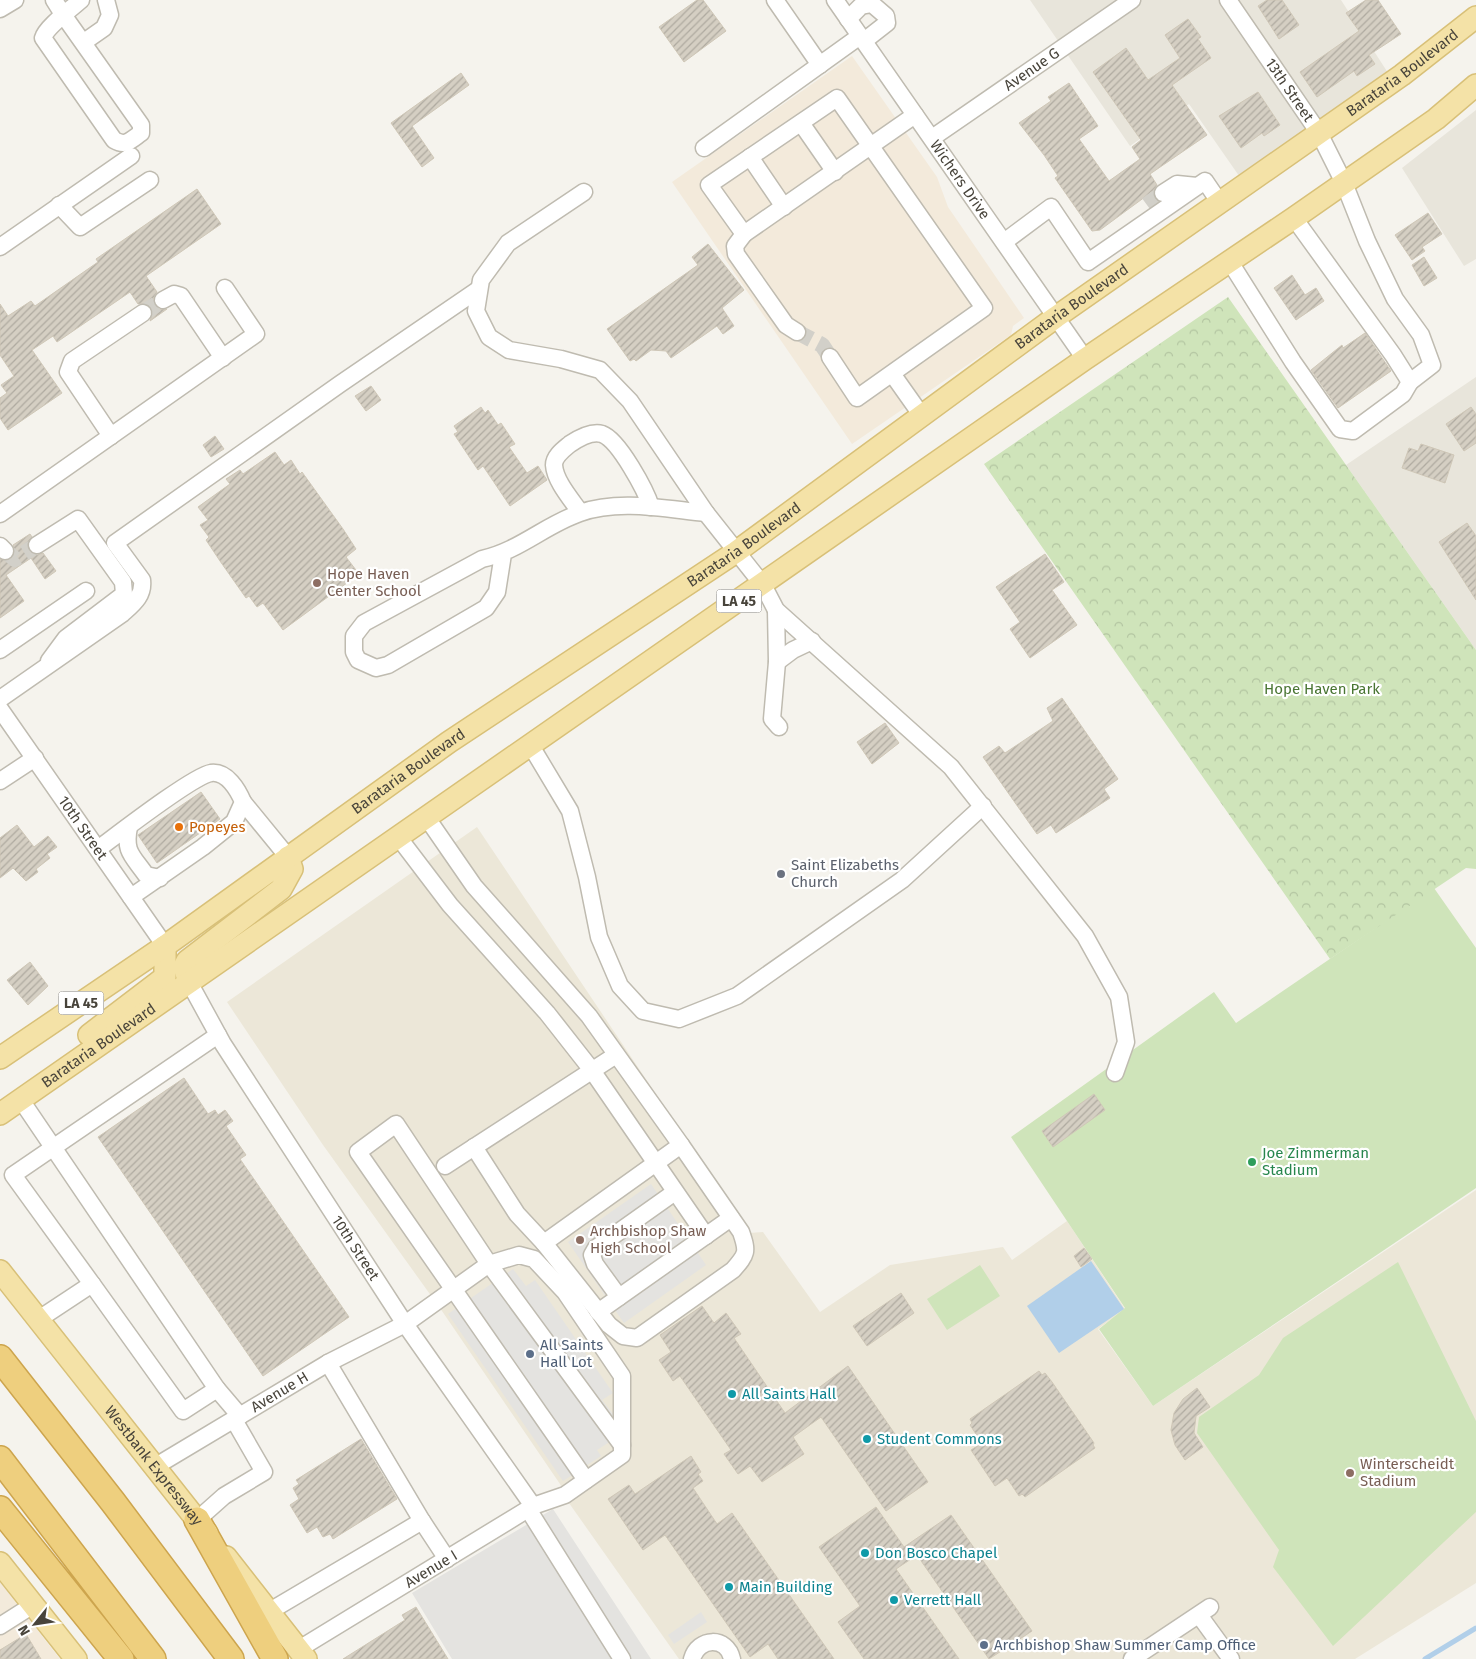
<svg xmlns="http://www.w3.org/2000/svg" width="1476" height="1659" viewBox="0 0 1476 1659" font-family="'Fira Sans',sans-serif">
<style>
.residential{fill:#e8e5db}
.commercial{fill:#f3eadb}
.education{fill:#ece7d8}
.grass{fill:#cfe4ba}
.forest{fill:url(#forest-crowns)}
.parking{fill:#e4e3e0}
.water{fill:#b1cfe9}
.lines{fill:none;stroke-linecap:round;stroke-linejoin:round}
.stream{stroke:#b1cfe9;stroke-width:5}
.building{fill:url(#building-hatch);stroke:#cfc7b7}
.minor-tunnel{stroke:#d2d0c9;stroke-width:16;stroke-dasharray:16 8;stroke-linecap:butt}
.minor-casing{stroke:#bfbbb0;stroke-width:19}
.major-casing{stroke:#d8c078;stroke-width:24}
.highway-casing{stroke:#cda54e;stroke-width:28}
.minor{stroke:#fff;stroke-width:16}
.major{stroke:#f4e2a7;stroke-width:21}
.highway{stroke:#eecf7e;stroke-width:25}
.education-dot{fill:#8d6e63;stroke:#fff;stroke-width:2}
.food-dot{fill:#e8710a;stroke:#fff;stroke-width:2}
.worship-dot{fill:#6b7280;stroke:#fff;stroke-width:2}
.leisure-dot{fill:#2e9e5b;stroke:#fff;stroke-width:2}
.service-dot{fill:#5c6f8a;stroke:#fff;stroke-width:2}
.culture-dot{fill:#0f9aa8;stroke:#fff;stroke-width:2}
.labels{text-anchor:middle;stroke-width:4.5;stroke-linejoin:round;paint-order:stroke}
.shield{fill:#fff;stroke:#7f7c76;stroke-width:1}
.shield-label{font-size:14px;font-weight:bold;fill:#48443b}
.street-label{font-size:15px;fill:#48443b;stroke:#fff}
.education-label{font-size:15px;fill:#785e54;stroke:#fff;text-anchor:start}
.park-label{font-size:15px;fill:#497533;stroke:#fff}
.food-label{font-size:15px;fill:#c56008;stroke:#fff;text-anchor:start}
.worship-label{font-size:15px;fill:#5b616d;stroke:#fff;text-anchor:start}
.leisure-label{font-size:15px;fill:#27864d;stroke:#fff;text-anchor:start}
.service-label{font-size:15px;fill:#4e5e75;stroke:#fff;text-anchor:start}
.culture-label{font-size:15px;fill:#0d838f;stroke:#fff;text-anchor:start}
</style>
<defs>
<pattern id="forest-crowns" width="20" height="18" patternUnits="userSpaceOnUse" patternTransform="scale(1.25)"><rect width="20" height="18" fill="#cfe4ba"/><path d="M2 6a3 3 0 1 1 6 0M12 15a3 3 0 1 1 6 0" fill="none" stroke="#b3c5a1"/></pattern>
<pattern id="building-hatch" width="6" height="6" patternUnits="userSpaceOnUse" patternTransform="scale(1.25)"><rect width="6" height="6" fill="#d5cfc3"/><path d="M-1 1l2-2M0 6l6-6M5 7l2-2" fill="none" stroke="#afaaa0"/></pattern>
</defs>
<rect width="100%" height="100%" fill="#f5f3ed"/>
<path class="residential" d="M1030 0H1341L1390 76 1244 183 1189 104 1130 146Z
M1476 110V259L1464 266 1402 168Z
M1476 377V650L1346 465Z"/>
<path class="commercial" d="M852 56 937 177 948 207 1024 318 1013 326 1011 335 852 444 672 182Z
M0 1582 60 1659H0Z"/>
<path class="education" d="M477 827 749 1233 763 1232 820 1312 890 1265 1003 1247 1012 1260 1067 1221 1125 1309 1098 1329 1153 1406 1476 1190V1583L1355 1659H679L569 1503 560 1484 442 1311 323 1145 227 1002Z"/>
<path class="grass" d="M1434 888 1476 948V1188L1153 1406 1099 1329 1125 1308 1011 1137 1214 992 1236 1023Z
M1398 1262 1476 1421V1512L1333 1646 1273 1567 1279 1550 1197 1433 1199 1417 1259 1375 1283 1338Z
M980 1265 1000 1296 947 1330 927 1299Z"/>
<path class="forest" d="M1228 297 1476 650V869L1466 868 1330 959 984 464Z"/>
<path class="parking" d="M651 1184 706 1265 624 1323 568 1242Z
M513 1269 526 1286 535 1280 613 1393 602 1400 613 1414 611 1441 597 1450 601 1456 563 1481 448 1314Z
M553 1509 651 1659H452L412 1593Z
M701 1612 707 1622 674 1644 668 1635Z"/>
<path class="water" d="M1091 1261 1124 1309 1059 1353 1027 1306Z"/>
<g class="lines">
<path class="stream" d="M1425 1659 1476 1628"/>
</g>
<path class="building" d="M697 0H703L726 31 684 62 659 27Z
M1267 0H1282L1299 25 1279 39 1258 6Z
M1366 0H1378L1401 34 1369 55 1375 64 1357 76 1354 71 1317 97 1300 72 1359 31 1346 13Z
M1188 19 1201 37 1198 39 1211 58 1172 85 1207 135 1150 174 1157 185 1153 191 1100 230 1092 231 1055 178 1058 176 1044 155 1019 123 1051 101 1048 97 1069 83 1098 126 1079 139 1109 181 1140 159 1132 147 1141 140 1093 72 1126 48 1148 80 1180 58 1165 35Z
M461 73 469 85 412 126 434 158 422 167 391 123Z
M1258 92 1280 125 1264 136 1262 133 1241 148 1219 116Z
M197 189 221 224 146 276 157 292 153 299 155 305 158 309H167L150 321 153 313 151 307 147 304H138L130 292 57 342 53 336 32 350 62 393 8 430 0 418V398L7 393 1 385 14 376 0 355V304L8 316 31 301 35 306 98 262 96 259Z
M1428 213 1442 234 1422 247 1425 251 1412 260 1395 235Z
M708 244 744 290 722 308 734 326 723 334 717 326 671 358 666 351 651 350 636 361 634 359 630 361 607 329 698 265 692 257Z
M1424 257 1437 278 1424 286 1412 265Z
M1292 275 1305 295 1316 288 1324 301 1296 320 1274 288Z
M1365 333 1391 371 1338 408 1311 370 1342 345 1343 348Z
M371 386 381 400 366 411 355 396Z
M481 407 485 413 488 410 498 425 501 423 515 444 509 447 527 473 538 466 547 480 510 506 483 466 478 470 454 434 458 432 454 426Z
M1471 407 1476 414V443L1464 451 1446 424Z
M215 436 224 449 211 457 203 445Z
M1421 444 1454 455 1445 483 1402 468 1409 448 1418 451Z
M275 452 284 465 291 460 300 474 302 472 343 529 356 549 346 557 359 574 283 630 263 603 257 607 249 596 246 598 220 561 206 540 209 537 200 525 208 520 198 507 230 484 226 479 240 470 243 474Z
M1467 523 1476 536V600L1439 542Z
M30 534 32 537 27 545 29 551 37 555 43 553 56 571 45 579 31 558 6 575 24 601 0 618V559L7 561 12 558 15 553 13 545Z
M1045 554 1064 582 1052 590 1077 625 1030 658 1010 629 1020 622 996 587Z
M1062 698 1118 779 1104 789 1110 798 1056 833 1051 825 1037 834 983 757 999 746 1005 753 1053 721 1047 708Z
M885 723 899 743 872 764 857 742Z
M201 792 220 819 157 863 138 835Z
M17 825 34 847 48 836 57 847 47 854 50 858 36 869 38 872 26 881 13 868 0 878V838Z
M30 962 48 986 28 1005 7 980Z
M184 1078 208 1114 215 1110 218 1115 225 1110 233 1121 226 1126 246 1155 240 1159 349 1317 263 1376 98 1137Z
M1094 1094 1105 1110 1053 1147 1042 1131Z
M1084 1248 1092 1259 1081 1267 1074 1256Z
M901 1293 914 1313 867 1346 853 1326Z
M702 1306 714 1323 726 1313 741 1334 734 1338 785 1413 848 1366 928 1482 886 1511 821 1417 793 1437 804 1454 762 1482 750 1466 738 1474 724 1454 731 1450 680 1376 673 1381 659 1360 671 1352 660 1335Z
M1039 1371 1042 1375 1045 1373 1052 1382 1094 1443 1093 1445 1095 1448 1025 1497 1022 1494 1019 1496 1007 1478 995 1486 971 1450 982 1443 970 1425 972 1423 970 1419Z
M1197 1388 1210 1407 1196 1416 1194 1433 1203 1447 1185 1460 1175 1445 1171 1430 1174 1413 1183 1399Z
M361 1439 397 1499 333 1539 330 1534 323 1537 317 1527 307 1533 290 1505 299 1499 293 1488 299 1484 296 1480Z
M691 1456 701 1472 698 1474 703 1481 693 1488 717 1524 732 1513 834 1659H778L768 1644 750 1657 665 1535 643 1550 608 1499 629 1485 635 1494Z
M876 1507 904 1547 951 1515 1032 1631 989 1659 917 1555 896 1569 959 1659H864L838 1622 860 1606 819 1547Z
M416 1607 448 1659H343L405 1620 402 1615Z
M26 1634 41 1659H0V1650Z"/>
<g class="lines">
<path class="minor-tunnel" d="M1147 205 1163 193
M143 313 163 300
M797 332 822 345 830 357
M5 551 15 559 37 545"/>
<defs>
<g id="minor">
<path d="M54 0 64 16 141 125V133C131 140 126 147 114 140L43 38C46 27 71 9 81 0"/>
<path d="M775 0 820 65"/>
<path id="s1" d="M835 0 1085 359"/>
<path id="s2" d="M1228 0 1319 133 1344 183 1367 241 1395 299 1421 335 1432 365 1410 382"/>
<path d="M0 9 15 0"/>
<path d="M848 19 861 6 872 4 886 16 887 23 864 41"/>
<path d="M84 42 104 28 110 15 106 0"/>
<path d="M801 123 835 172"/>
<path id="s3" d="M932 138 1132 0"/>
<path d="M704 148 860 36"/>
<path d="M750 157 784 207"/>
<path d="M584 192 508 243 481 280 476 311 489 337 509 350 561 359 600 370 630 401 706 513 763 585 776 610 951 767 1085 936 1119 997 1126 1042 1115 1073"/>
<path d="M1163 193 1177 184 1197 186"/>
<path d="M59 205 80 227 150 180"/>
<path d="M744 234 735 246 736 254 786 325 797 332"/>
<path d="M1004 242 1051 207 1088 262 1205 181 1220 203"/>
<path d="M0 247 131 156"/>
<path d="M1230 262 1293 362 1340 429 1353 431 1403 394 1410 382 1393 355 1294 218"/>
<path d="M163 300 174 294 181 296 223 358"/>
<path d="M830 357 857 398 984 308 837 98 709 185 744 234 915 115"/>
<path d="M893 375 922 416"/>
<path d="M111 436 68 372 72 361 143 313"/>
<path d="M580 512C571 499 555 481 554 465 554 456 564 449 570 444 579 438 592 431 602 434 619 440 646 491 651 507"/>
<path d="M0 514 256 334 225 288"/>
<path d="M37 545 78 519 123 582 124 594 66 638 49 661"/>
<path d="M0 546 5 551"/>
<path d="M503 554 497 592 486 608 388 665 376 668 358 660 354 652V636L364 623 482 559C519 551 545 525 580 513 619 499 665 509 706 513"/>
<path d="M776 610 777 662 772 719 779 727"/>
<path d="M0 650 86 591"/>
<path d="M777 662 793 650 812 641"/>
<path d="M0 699 122 614C133 604 144 596 142 580L115 543 340 384 479 289"/>
<path id="s4" d="M0 709 165 946"/>
<path d="M531 746 570 811 587 877 599 937 620 986 643 1011 679 1019 737 996 902 880 983 806"/>
<path d="M0 781 35 758"/>
<path d="M243 802 288 857"/>
<path d="M427 818 474 886 589 1016 681 1145 544 1243 517 1214 474 1147"/>
<path d="M129 827C124 852 132 855 146 875L160 878"/>
<path d="M399 838 450 905 547 1013 591 1069 706 1236"/>
<path d="M98 849C117 835 193 776 211 773 227 771 238 790 243 802L234 822 203 847 131 897"/>
<path id="s5" d="M189 982 223 1044 405 1324 533 1506"/>
<path d="M21 1100 217 1389"/>
<path d="M445 1166 616 1055"/>
<path d="M544 1243 609 1325 623 1336 637 1338 733 1270C747 1254 748 1252 741 1232L681 1145"/>
<path d="M92 1284 183 1411 217 1389 240 1416"/>
<path d="M619 1297 595 1264 592 1255 596 1248 675 1192"/>
<path d="M598 1312 731 1218"/>
<path d="M39 1319 92 1284 13 1175 218 1035"/>
<path d="M328 1363 422 1521"/>
<path id="s6" d="M156 1466 328 1363 405 1324 489 1264 519 1255 534 1259 565 1292 622 1376V1455L565 1495 533 1506 299 1649"/>
<path d="M586 1480 358 1152 396 1124 489 1264 622 1445"/>
<path d="M528 1509 622 1659"/>
<path d="M197 1520 224 1496 264 1472 234 1420"/>
<path d="M270 1611 422 1521 447 1559"/>
<path d="M1199 1615 1231 1659"/>
<path d="M0 1626 33 1605"/>
<path d="M692 1659C698 1637 727 1636 732 1659"/>
<path d="M1132 1659 1210 1607"/>
</g>
<g id="major">
<path d="M189 982 184 967 187 961 281 889 292 869 288 857"/>
<path d="M89 1035 165 977V946"/>
<path id="s7" d="M0 1058 165 946 449 742 736 552 1056 317 1402 75 1476 17"/>
<path id="s8" d="M0 1114 1085 359 1294 218 1436 119 1476 85"/>
<path id="s9" d="M0 1271 207 1533"/>
<path d="M226 1557 306 1659"/>
<path d="M0 1563 76 1659"/>
</g>
<path id="highway" d="M0 1358 113 1502 231 1659
M0 1459 153 1659
M0 1509 121 1659
M197 1520 275 1659"/>
</defs>
<use href="#minor" class="minor-casing"/>
<use href="#major" class="major-casing"/>
<use href="#highway" class="highway-casing"/>
<use href="#minor" class="minor"/>
<use href="#major" class="major"/>
<use href="#highway" class="highway"/>
</g>
<g class="education-dot">
<circle cx="317" cy="583" r="5"/>
<circle cx="580" cy="1240" r="5"/>
<circle cx="1350" cy="1473" r="5"/>
</g>
<circle class="food-dot" cx="179" cy="827" r="5"/>
<circle class="worship-dot" cx="781" cy="874" r="5"/>
<circle class="leisure-dot" cx="1252" cy="1162" r="5"/>
<g class="service-dot">
<circle cx="530" cy="1354" r="5"/>
<circle cx="984" cy="1645" r="5"/>
</g>
<g class="culture-dot">
<circle cx="732" cy="1394" r="5"/>
<circle cx="867" cy="1439" r="5"/>
<circle cx="865" cy="1553" r="5"/>
<circle cx="729" cy="1587" r="5"/>
<circle cx="894" cy="1600" r="5"/>
</g>
<g class="labels">
<g class="shield">
<rect x="716.5" y="589.5" width="45" height="23" rx="4"/>
<rect x="58.5" y="991.5" width="45" height="23" rx="4"/>
</g>
<g class="shield-label">
<text x="739" y="606">LA 45</text>
<text x="81" y="1008">LA 45</text>
</g>
<g class="street-label">
<text dy="5" stroke="none"><textPath href="#s3" startOffset="121">Avenue G</textPath></text>
<text dy="5" stroke="none"><textPath href="#s7" startOffset="1714">Barataria Boulevard</textPath></text>
<text dy="5" stroke="none"><textPath href="#s2" startOffset="109">13th Street</textPath></text>
<text dy="5" stroke="none"><textPath href="#s1" startOffset="219">Wichers Drive</textPath></text>
<text dy="5" stroke="none"><textPath href="#s7" startOffset="1309">Barataria Boulevard</textPath></text>
<text dy="5" stroke="none"><textPath href="#s7" startOffset="904">Barataria Boulevard</textPath></text>
<text dy="5" stroke="none"><textPath href="#s7" startOffset="499">Barataria Boulevard</textPath></text>
<text dy="5" stroke="none"><textPath href="#s4" startOffset="145">10th Street</textPath></text>
<text dy="5" stroke="none"><textPath href="#s8" startOffset="120">Barataria Boulevard</textPath></text>
<text dy="5" stroke="none"><textPath href="#s5" startOffset="314">10th Street</textPath></text>
<text dy="5" stroke="none"><textPath href="#s6" startOffset="144">Avenue H</textPath></text>
<text dy="5" stroke="none"><textPath href="#s9" startOffset="248">Westbank Expressway</textPath></text>
<text transform="translate(431 1569) rotate(-31)" y="5">Avenue I</text>
</g>
<g class="education-label">
<text x="327" y="579">Hope Haven<tspan x="327" dy="17">Center School</tspan></text>
<text x="590" y="1236">Archbishop Shaw<tspan x="590" dy="17">High School</tspan></text>
<text x="1360" y="1469">Winterscheidt<tspan x="1360" dy="17">Stadium</tspan></text>
</g>
<g class="park-label">
<text x="1322" y="694">Hope Haven Park</text>
</g>
<g class="food-label">
<text x="189" y="832">Popeyes</text>
</g>
<g class="worship-label">
<text x="791" y="870">Saint Elizabeths<tspan x="791" dy="17">Church</tspan></text>
</g>
<g class="leisure-label">
<text x="1262" y="1158">Joe Zimmerman<tspan x="1262" dy="17">Stadium</tspan></text>
</g>
<g class="service-label">
<text x="540" y="1350">All Saints<tspan x="540" dy="17">Hall Lot</tspan></text>
<text x="994" y="1650">Archbishop Shaw Summer Camp Office</text>
</g>
<g class="culture-label">
<text x="742" y="1399">All Saints Hall</text>
<text x="877" y="1444">Student Commons</text>
<text x="875" y="1558">Don Bosco Chapel</text>
<text x="739" y="1592">Main Building</text>
<text x="904" y="1605">Verrett Hall</text>
</g>
</g>
<g transform="translate(35 1624) rotate(240)" stroke="#ffffff" stroke-width="4" paint-order="stroke">
<path d="M0-4L9 19L0 12L-9 19Z" fill="#48443b"/>
<text y="-8" font-size="14" font-weight="bold" text-anchor="middle" fill="#48443b">N</text>
</g>
</svg>
